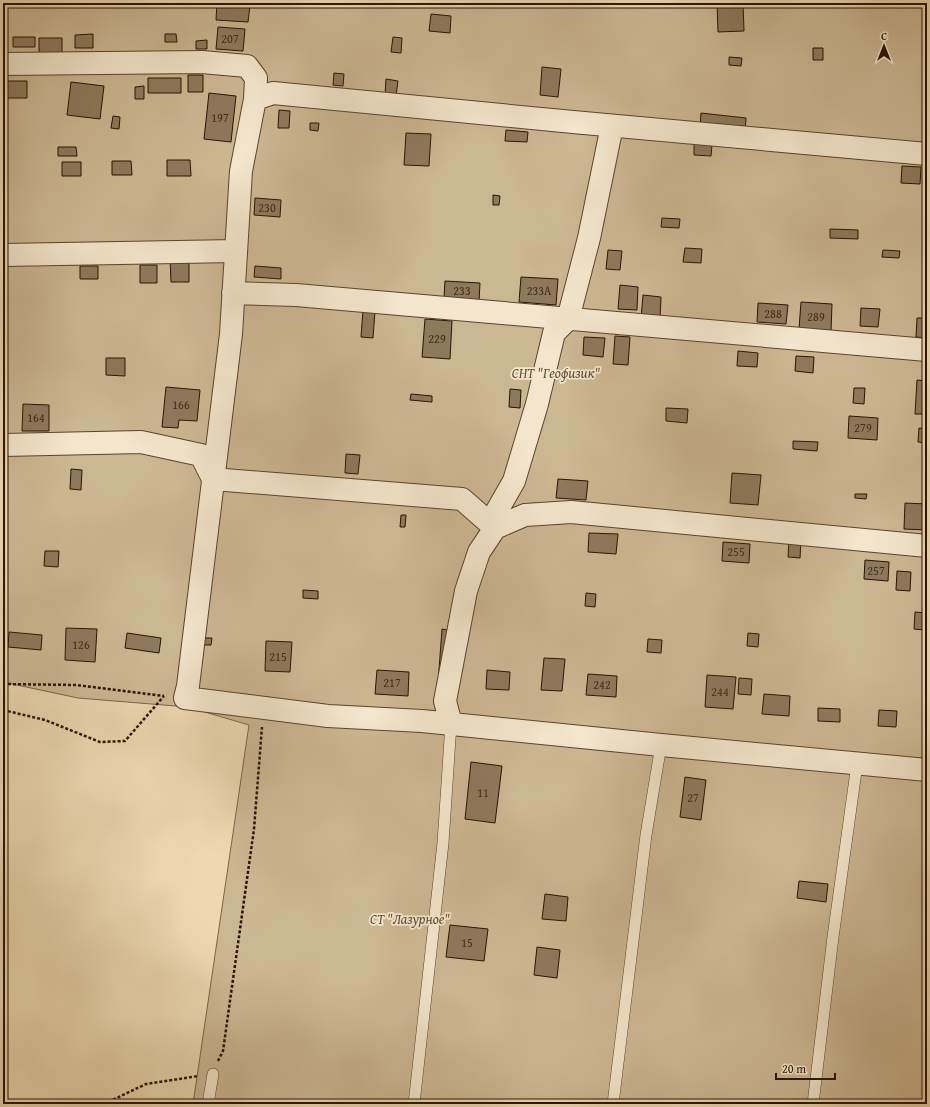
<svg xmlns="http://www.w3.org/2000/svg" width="930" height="1107" viewBox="0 0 930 1107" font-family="'Gentium Book Plus',serif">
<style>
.green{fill:#ccb793;stroke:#7a654a}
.building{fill:#8e795d;stroke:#281301}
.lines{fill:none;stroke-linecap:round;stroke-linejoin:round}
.lane-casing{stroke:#59442d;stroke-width:12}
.street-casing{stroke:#59442d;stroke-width:24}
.path{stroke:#281301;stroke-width:2.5;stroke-dasharray:3 2;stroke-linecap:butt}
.lane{stroke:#f3e6cc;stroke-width:11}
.street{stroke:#f3e6cc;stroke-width:22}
.labels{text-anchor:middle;stroke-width:3.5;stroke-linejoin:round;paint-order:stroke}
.number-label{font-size:12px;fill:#422c18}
.park-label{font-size:14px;font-style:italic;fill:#614c34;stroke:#f3e6cc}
</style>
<rect width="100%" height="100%" fill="#edd8b1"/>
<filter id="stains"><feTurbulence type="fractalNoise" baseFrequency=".005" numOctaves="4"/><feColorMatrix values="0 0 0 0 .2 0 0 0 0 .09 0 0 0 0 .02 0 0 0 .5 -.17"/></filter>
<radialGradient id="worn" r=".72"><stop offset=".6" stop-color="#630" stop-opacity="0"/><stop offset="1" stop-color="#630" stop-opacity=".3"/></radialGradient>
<path class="green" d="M3 3H927V1104H193L249 725 188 707 78 698 3 682Z"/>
<path class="building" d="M217 3 250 5 248 22 216 20Z
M717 3H743L744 31 718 32Z
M431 14 451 16 450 33 429 31Z
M218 27 245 29 243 51 216 49Z
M93 34V48H75V35Z
M165 34H176L177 42H165Z
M13 37H35V47H13Z
M393 37 402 38 401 53 391 52Z
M39 38H62V54H39Z
M207 40V49H196V41Z
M813 48H823V60H813Z
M729 57 742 58 741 66 729 65Z
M542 67 561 69 558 97 540 95Z
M334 73 344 74 343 86 333 85Z
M188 75H203V92H188Z
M148 78H181V93H148Z
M386 79 398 81 396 96 385 95Z
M7 81H27V98H7Z
M71 82 104 86 100 119 67 115Z
M144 86V99H135V87Z
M209 93 236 96 231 142 204 139Z
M279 110 290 111 289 128H278Z
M701 113 746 118 745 133 700 128Z
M113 116 120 117 119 129 111 128Z
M310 123H319L318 131 310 130Z
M506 130 528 132 527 142 505 141Z
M406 133 431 134 429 166 404 165Z
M694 143 712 144 711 156 694 155Z
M58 147H76L77 156H58Z
M167 160H190L191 176H167Z
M112 161H131L132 175H112Z
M62 162H81V176H62Z
M902 166 921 167 920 184 901 183Z
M493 195 500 196 499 205H493Z
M255 198 281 200 280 217 254 215Z
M662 218 680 219 679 228 661 227Z
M830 229 858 230V239L830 238Z
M685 248 702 249 701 263 683 262Z
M608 250 622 251 620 270 606 269Z
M883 250 900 251 899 258 882 257Z
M170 258H189V282H171Z
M140 265H157V283H140Z
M80 266H98V279H80Z
M255 266 281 268V279L254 277Z
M521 277 558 279 556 305 519 302Z
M445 281 480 283 479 301 444 298Z
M620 285 638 287 637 310 618 309Z
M643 295 661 297 660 320 641 319Z
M801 302 832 304 831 331 799 329Z
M758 303 788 305 786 324 757 322Z
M861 308 880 309 878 327 860 326Z
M363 310 375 311 373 338 361 337Z
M917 318H927V338L916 337Z
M425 319 452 321 450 359 422 357Z
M615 336 630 337 628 365 613 364Z
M584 337 605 338 603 357 583 355Z
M738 351 758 353 757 367 737 366Z
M796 356 814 357 813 373 795 371Z
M106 358H125V376L106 375Z
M917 380 927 381V414H915Z
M166 387 200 390 197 421 179 420 178 428 162 427Z
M854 388H865L864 404 853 403Z
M510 389 521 390 520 408 509 407Z
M411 394 432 396V402L410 400Z
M23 404 49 405V431H22Z
M666 408 688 409 687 423 666 421Z
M849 416 878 418 877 440 848 438Z
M919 428 927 429V443L918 442Z
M793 441 818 442 817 451 793 449Z
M346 454 360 455 358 474 345 473Z
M71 469 82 470 81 490 70 489Z
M732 473 761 475 758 505 730 503Z
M558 479 588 481 586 500 556 498Z
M855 494H867L866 499 855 498Z
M905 503 927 504V530L904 529Z
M401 515H406L405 527H400Z
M589 533 618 534 616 554 588 552Z
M789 540H801L800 558 788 557Z
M723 542 750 544 749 563 722 561Z
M45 551H59L58 567 44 566Z
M865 560 889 562 888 581 864 579Z
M897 571 911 572 910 591 896 590Z
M303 590 318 591V599L303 598Z
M586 593 596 594 595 607 585 606Z
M915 612 926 613 925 630 914 629Z
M66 628 97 629 95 662 65 660Z
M442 629 448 630 438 683Z
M9 632 42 635 41 650 8 647Z
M127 633 161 638 159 653 125 648Z
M748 633 759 634 758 647 747 646Z
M203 638H212L211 645H202Z
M648 639 662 640 661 653 647 652Z
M266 641 292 642 290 672 265 671Z
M544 658 565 659 562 691 541 690Z
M377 670 409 672 408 696 375 694Z
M487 670 510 672 509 690 486 689Z
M588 674 617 676 616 697 586 695Z
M707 675 736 677 733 709 705 707Z
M739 678 752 679 751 695 738 694Z
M764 694 790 696 789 716 762 714Z
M818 708 840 709V722L818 721Z
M879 710 897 711 896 727 878 726Z
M471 762 502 766 495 823 465 819Z
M685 777 706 780 701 820 680 817Z
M799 881 828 884 826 902 797 898Z
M545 894 568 897 566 921 542 919Z
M450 925 488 929 484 961 446 957Z
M537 947 560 950 557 978 534 975Z"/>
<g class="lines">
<defs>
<path id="lane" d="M208 1104 213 1074
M414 1104 443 843 451 724
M613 1104 646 835 661 745
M813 1104 833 937 857 764"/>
<path id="street" d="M3 64 202 62 247 66 256 78 255 99
M927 154 573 122 273 93 255 99 241 171 231 334 188 686 185 698 328 716 422 721 661 745 927 770
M3 255 236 251
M233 293 296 295 927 350
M3 445 141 442 201 455 213 479 462 499 495 528
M490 523 514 481 537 404 554 333 568 319 589 238 612 126
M451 724 445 701 466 591 479 552 495 528 525 515 571 512 927 546"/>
</defs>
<use href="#lane" class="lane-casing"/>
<use href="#street" class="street-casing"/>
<path class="path" d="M3 684 76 685 164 696
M3 710 45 720 100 742 125 741 164 696
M218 1061 223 1051 254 829 262 727
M104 1104 146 1084 198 1076"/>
<use href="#lane" class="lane"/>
<use href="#street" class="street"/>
</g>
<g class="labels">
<g class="number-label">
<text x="230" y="43">207</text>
<text x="220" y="122">197</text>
<text x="267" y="212">230</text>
<text x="462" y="295">233</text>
<text x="539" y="295">233А</text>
<text x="773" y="318">288</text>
<text x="816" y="321">289</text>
<text x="437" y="343">229</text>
<text x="181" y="409">166</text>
<text x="36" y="422">164</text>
<text x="863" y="432">279</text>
<text x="736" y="556">255</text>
<text x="876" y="575">257</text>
<text x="81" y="649">126</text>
<text x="278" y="661">215</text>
<text x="392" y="687">217</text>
<text x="602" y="689">242</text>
<text x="720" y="696">244</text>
<text x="483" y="797">11</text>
<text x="693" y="802">27</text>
<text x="467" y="947">15</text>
</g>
<g class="park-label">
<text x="556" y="378">СНТ "Геофизик"</text>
<text x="410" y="924">СТ "Лазурное"</text>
</g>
</g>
<rect width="930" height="1107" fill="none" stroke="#edd8b1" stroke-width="16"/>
<rect x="4" y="4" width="922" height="1099" fill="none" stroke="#281301" stroke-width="2"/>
<rect x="8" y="8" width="914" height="1091" fill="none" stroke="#281301"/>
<g transform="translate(884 46)" stroke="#f3e6cc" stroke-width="3" paint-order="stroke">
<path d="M0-3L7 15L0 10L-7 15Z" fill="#281301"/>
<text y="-6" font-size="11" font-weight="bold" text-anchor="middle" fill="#281301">С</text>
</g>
<path d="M776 1073v6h59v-6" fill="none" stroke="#281301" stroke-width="2"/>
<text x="782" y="1073" font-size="12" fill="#281301" stroke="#f3e6cc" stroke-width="3" paint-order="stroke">20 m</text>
<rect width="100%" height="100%" filter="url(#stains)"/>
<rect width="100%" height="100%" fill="url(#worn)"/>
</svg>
